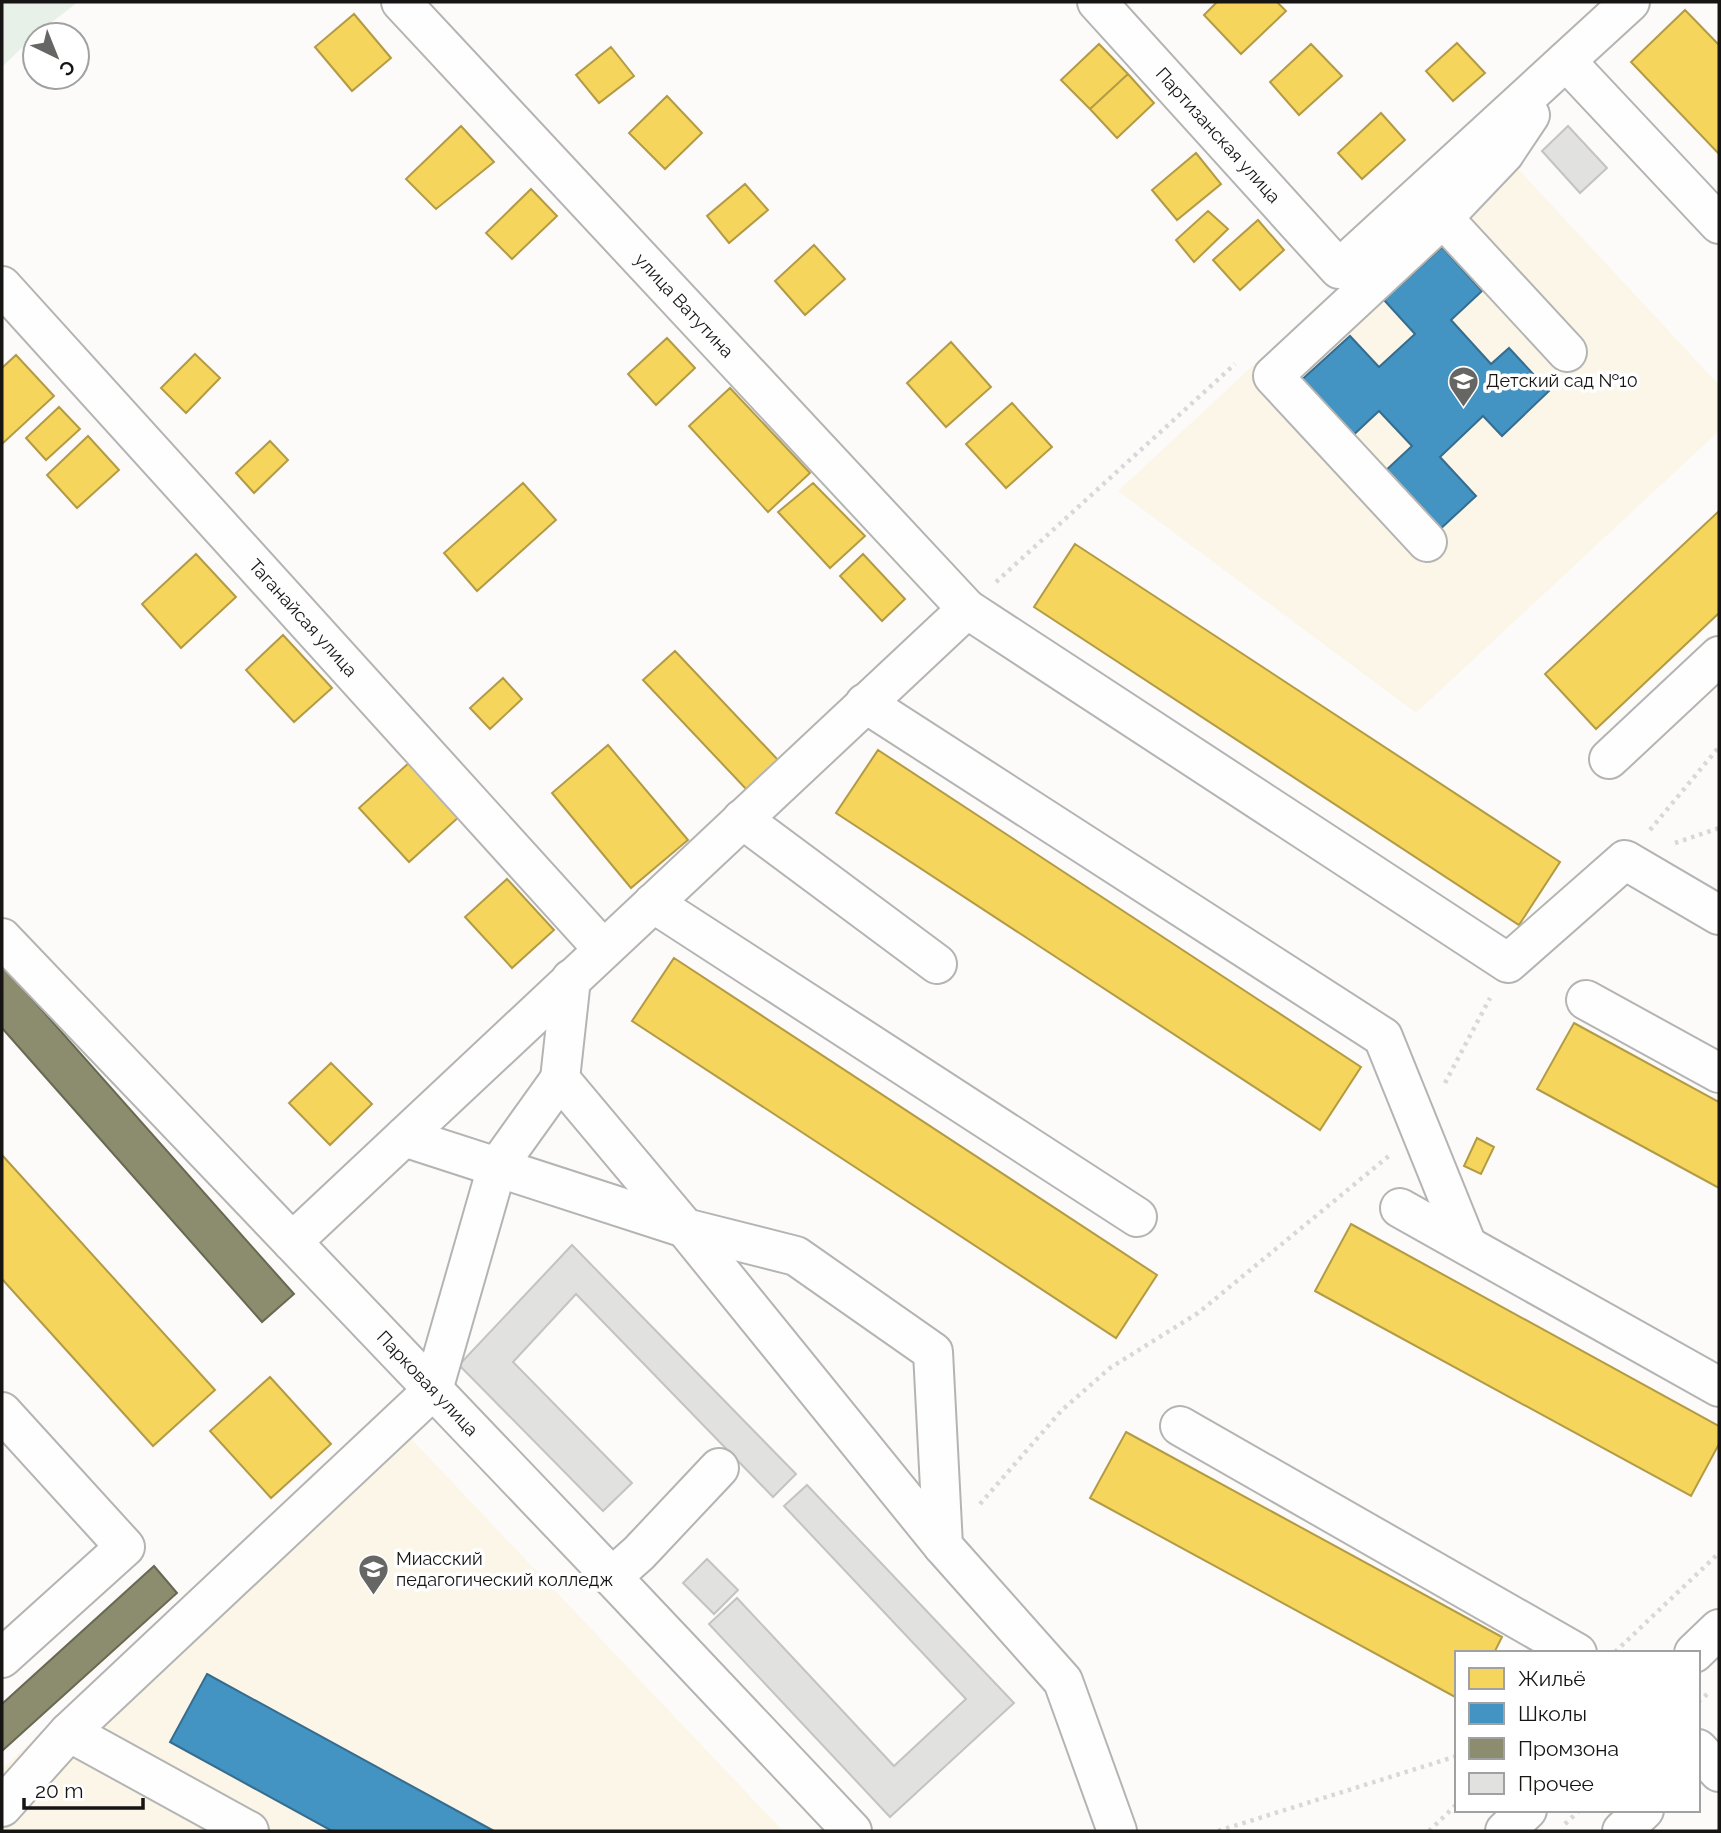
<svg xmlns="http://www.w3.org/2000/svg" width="1721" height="1833" viewBox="0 0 1721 1833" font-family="Raleway,sans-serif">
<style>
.education{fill:#fbf6e8}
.green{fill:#e7f1e7}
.homes{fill:#f6d55c;stroke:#b39b46;stroke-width:2}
.schools{fill:#4393c3;stroke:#366d8e;stroke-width:2}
.industry{fill:#8c8c6e;stroke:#696853;stroke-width:2}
.building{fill:#e1e1e0;stroke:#c3c3c3;stroke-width:2}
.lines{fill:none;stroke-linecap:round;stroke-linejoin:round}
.minor-casing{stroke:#b4b4b3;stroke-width:42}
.path{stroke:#d8d8d8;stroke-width:4.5;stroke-dasharray:3.5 5;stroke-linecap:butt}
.minor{stroke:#fffefe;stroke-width:38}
.labels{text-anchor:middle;stroke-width:7;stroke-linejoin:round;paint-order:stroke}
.street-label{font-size:18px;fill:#161514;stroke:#fff}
.poi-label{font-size:18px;fill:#161514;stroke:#fff;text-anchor:start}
</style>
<rect width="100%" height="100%" fill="#fcfbf9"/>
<path class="education" d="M1493 142 1719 385V431L1416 713 1118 491Z
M383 1409 783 1831H2V1769Z"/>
<path class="green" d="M2 2H78L35 35 2 67Z"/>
<path class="homes" d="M1217 2H1277L1286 11 1241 54 1204 15Z
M1685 10 1719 45V154L1631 62Z
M354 14 391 58 352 91 315 47Z
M1457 43 1485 73 1453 101 1426 71Z
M1099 44 1128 74 1090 109 1061 80Z
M1311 44 1342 76 1299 115 1270 82Z
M611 47 634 76 599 103 576 75Z
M1128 74 1154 103 1117 138 1090 109Z
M667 96 702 133 665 169 629 133Z
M1381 113 1405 140 1362 179 1338 153Z
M461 126 494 162 436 209 406 179Z
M1196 153 1221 184 1177 220 1152 190Z
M745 184 768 210 729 243 707 216Z
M531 189 557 216 512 259 486 233Z
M1208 211 1228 229 1194 262 1176 240Z
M1258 220 1284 250 1240 290 1213 260Z
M814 245 845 279 805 315 775 281Z
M667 338 695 368 656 405 628 374Z
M951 342 991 387 946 427 907 383Z
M195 354 220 378 186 413 161 388Z
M16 355 54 396 2 444V368Z
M730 388 810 473 768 512 689 426Z
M1012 403 1052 447 1006 488 966 444Z
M59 407 80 429 46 460 26 438Z
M88 436 119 470 77 508 47 475Z
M270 441 288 460 254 493 236 473Z
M523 483 556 520 477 591 444 553Z
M813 483 865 536 830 568 778 512Z
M1719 511V613L1596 729 1545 674Z
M1075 544 1560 862 1519 925 1034 607Z
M196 554 236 597 181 648 142 604Z
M863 554 905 599 882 621 840 576Z
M283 635 332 688 294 722 246 670Z
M675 651 778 760 747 790 643 680Z
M503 678 522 699 490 729 470 708Z
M608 745 688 840 631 888 552 793Z
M878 750 1361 1067 1320 1130 836 813Z
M411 761 461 815 409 862 359 808Z
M507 879 554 930 512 968 465 917Z
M674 958 1157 1275 1116 1338 632 1021Z
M1574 1023 1719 1102V1188L1537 1089Z
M331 1063 372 1104 330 1145 289 1103Z
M1477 1138 1494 1147 1481 1174 1464 1166Z
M2 1155 215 1390 153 1446 2 1279Z
M1351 1224 1719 1426V1444L1691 1496 1315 1291Z
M270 1377 331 1444 271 1498 210 1431Z
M1126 1432 1502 1637 1494 1653H1457V1698L1090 1498Z"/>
<path class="schools" d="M1442 247 1482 291 1451 320 1491 364 1509 348 1549 391 1502 436 1483 416 1440 457 1476 496 1438 531 1383 473 1412 446 1379 411 1348 440 1297 384 1350 336 1379 367 1415 334 1384 300Z
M207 1674 494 1831H332L170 1742Z"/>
<path class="industry" d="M2 965 294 1294 262 1322 2 1028Z
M154 1566 177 1593 2 1751V1704Z"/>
<path class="building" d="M1568 126 1607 168 1580 193 1542 151Z
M572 1245 796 1474 773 1497 576 1294 513 1362 632 1483 603 1511 459 1365Z
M807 1485 1014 1703 890 1817 709 1624 737 1598 894 1766 966 1699 784 1506Z
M707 1559 738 1590 714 1614 683 1583Z"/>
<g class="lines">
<defs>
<g id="minor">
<path id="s1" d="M401 2 967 609 1508 963 1625 860 1719 915"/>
<path id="s2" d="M1097 2 1339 269 1630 2"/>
<path d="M1566 61 1719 224"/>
<path d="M1443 218 1567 352"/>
<path id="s3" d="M2 286 603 949"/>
<path d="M1427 542 1273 376 1443 218 1504 154 1530 115"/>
<path d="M865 703 1383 1037 1467 1245"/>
<path d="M1609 759 1719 656"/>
<path d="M742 819 937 964"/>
<path d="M653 903 1137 1217"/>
<path id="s4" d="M2 938 612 1577 852 1831"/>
<path d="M571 979 560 1079 685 1228 943 1546"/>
<path d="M1586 1000 1719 1073"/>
<path d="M404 1137 685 1228 796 1256 933 1352 943 1546 1063 1681 1117 1831"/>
<path d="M1400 1208 1719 1387"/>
<path d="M292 1242 967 609"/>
<path d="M2 1412 125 1547 2 1658"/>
<path d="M1180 1426 1577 1653"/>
<path d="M612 1577 639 1553 719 1468"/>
<path d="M1694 1653 1719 1629"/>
<path d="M69 1732 249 1831"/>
<path d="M1698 1749 1719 1772"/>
<path d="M2 1807 69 1732 433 1390 497 1167 560 1079"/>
<path d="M1505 1831 1527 1810"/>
<path d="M1622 1831 1644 1810"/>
</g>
</defs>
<use href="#minor" class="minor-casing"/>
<path class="path" d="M996 582 1235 364
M1650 830 1719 747
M1675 843 1719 828
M1445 1083 1490 998
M980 1504 1062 1410 1110 1368 1198 1313 1390 1155
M1615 1652 1719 1553
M1698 1702 1711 1691
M1565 1824 1580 1810
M1218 1831 1457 1756
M1429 1831 1457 1804"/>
<use href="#minor" class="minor"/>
</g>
<defs>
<symbol id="school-pin" viewBox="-11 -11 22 30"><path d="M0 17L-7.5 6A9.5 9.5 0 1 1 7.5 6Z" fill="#666664" stroke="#fff"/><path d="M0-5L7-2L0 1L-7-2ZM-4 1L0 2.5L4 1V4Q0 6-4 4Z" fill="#fff"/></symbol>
<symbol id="university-pin" viewBox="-11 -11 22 30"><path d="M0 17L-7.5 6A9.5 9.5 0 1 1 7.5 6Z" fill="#666664" stroke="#fff"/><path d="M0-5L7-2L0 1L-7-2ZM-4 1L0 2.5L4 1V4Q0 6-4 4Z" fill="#fff"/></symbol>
</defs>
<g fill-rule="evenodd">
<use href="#school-pin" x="1446" y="364" width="35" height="47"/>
<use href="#university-pin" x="356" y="1552" width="35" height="47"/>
</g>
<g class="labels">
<g class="street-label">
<text dy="6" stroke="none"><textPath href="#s2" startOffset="180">Партизанская улица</textPath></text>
<text dy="6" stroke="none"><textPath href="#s1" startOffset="415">улица Ватутина</textPath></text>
<text dy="6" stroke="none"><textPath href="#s3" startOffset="448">Таганайсая улица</textPath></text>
<text dy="6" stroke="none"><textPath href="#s4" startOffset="616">Парковая улица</textPath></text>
</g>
<g class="poi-label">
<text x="1486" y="387">Детский сад №10</text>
<text x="396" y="1565">Миасский<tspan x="396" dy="21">педагогический колледж</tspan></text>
</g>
</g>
<rect width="1721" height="1833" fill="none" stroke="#161514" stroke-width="7"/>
<rect x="1455" y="1651" width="245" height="161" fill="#ffffff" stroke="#a2a1a1" stroke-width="2"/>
<rect x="1469" y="1668" width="35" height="21" fill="#f6d55c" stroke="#a2a1a1" stroke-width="2"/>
<text x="1518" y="1686" font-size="21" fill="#161514">Жильё</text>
<rect x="1469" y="1703" width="35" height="21" fill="#4393c3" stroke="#a2a1a1" stroke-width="2"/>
<text x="1518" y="1721" font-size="21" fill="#161514">Школы</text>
<rect x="1469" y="1738" width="35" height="21" fill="#8c8c6e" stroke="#a2a1a1" stroke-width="2"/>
<text x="1518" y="1756" font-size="21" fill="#161514">Промзона</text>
<rect x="1469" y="1773" width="35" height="21" fill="#e1e1e0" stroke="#a2a1a1" stroke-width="2"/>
<text x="1518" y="1791" font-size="21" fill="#161514">Прочее</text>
<g transform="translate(56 56) rotate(137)"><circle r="33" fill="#ffffff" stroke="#a2a1a1" stroke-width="2"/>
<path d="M0-5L12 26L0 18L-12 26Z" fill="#666664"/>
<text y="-10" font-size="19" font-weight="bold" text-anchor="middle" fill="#161514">С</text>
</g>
<path d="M24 1798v10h119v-10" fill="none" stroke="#161514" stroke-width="3.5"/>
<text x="35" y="1798" font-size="21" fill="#161514" stroke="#ffffff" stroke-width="5" paint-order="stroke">20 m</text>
</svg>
